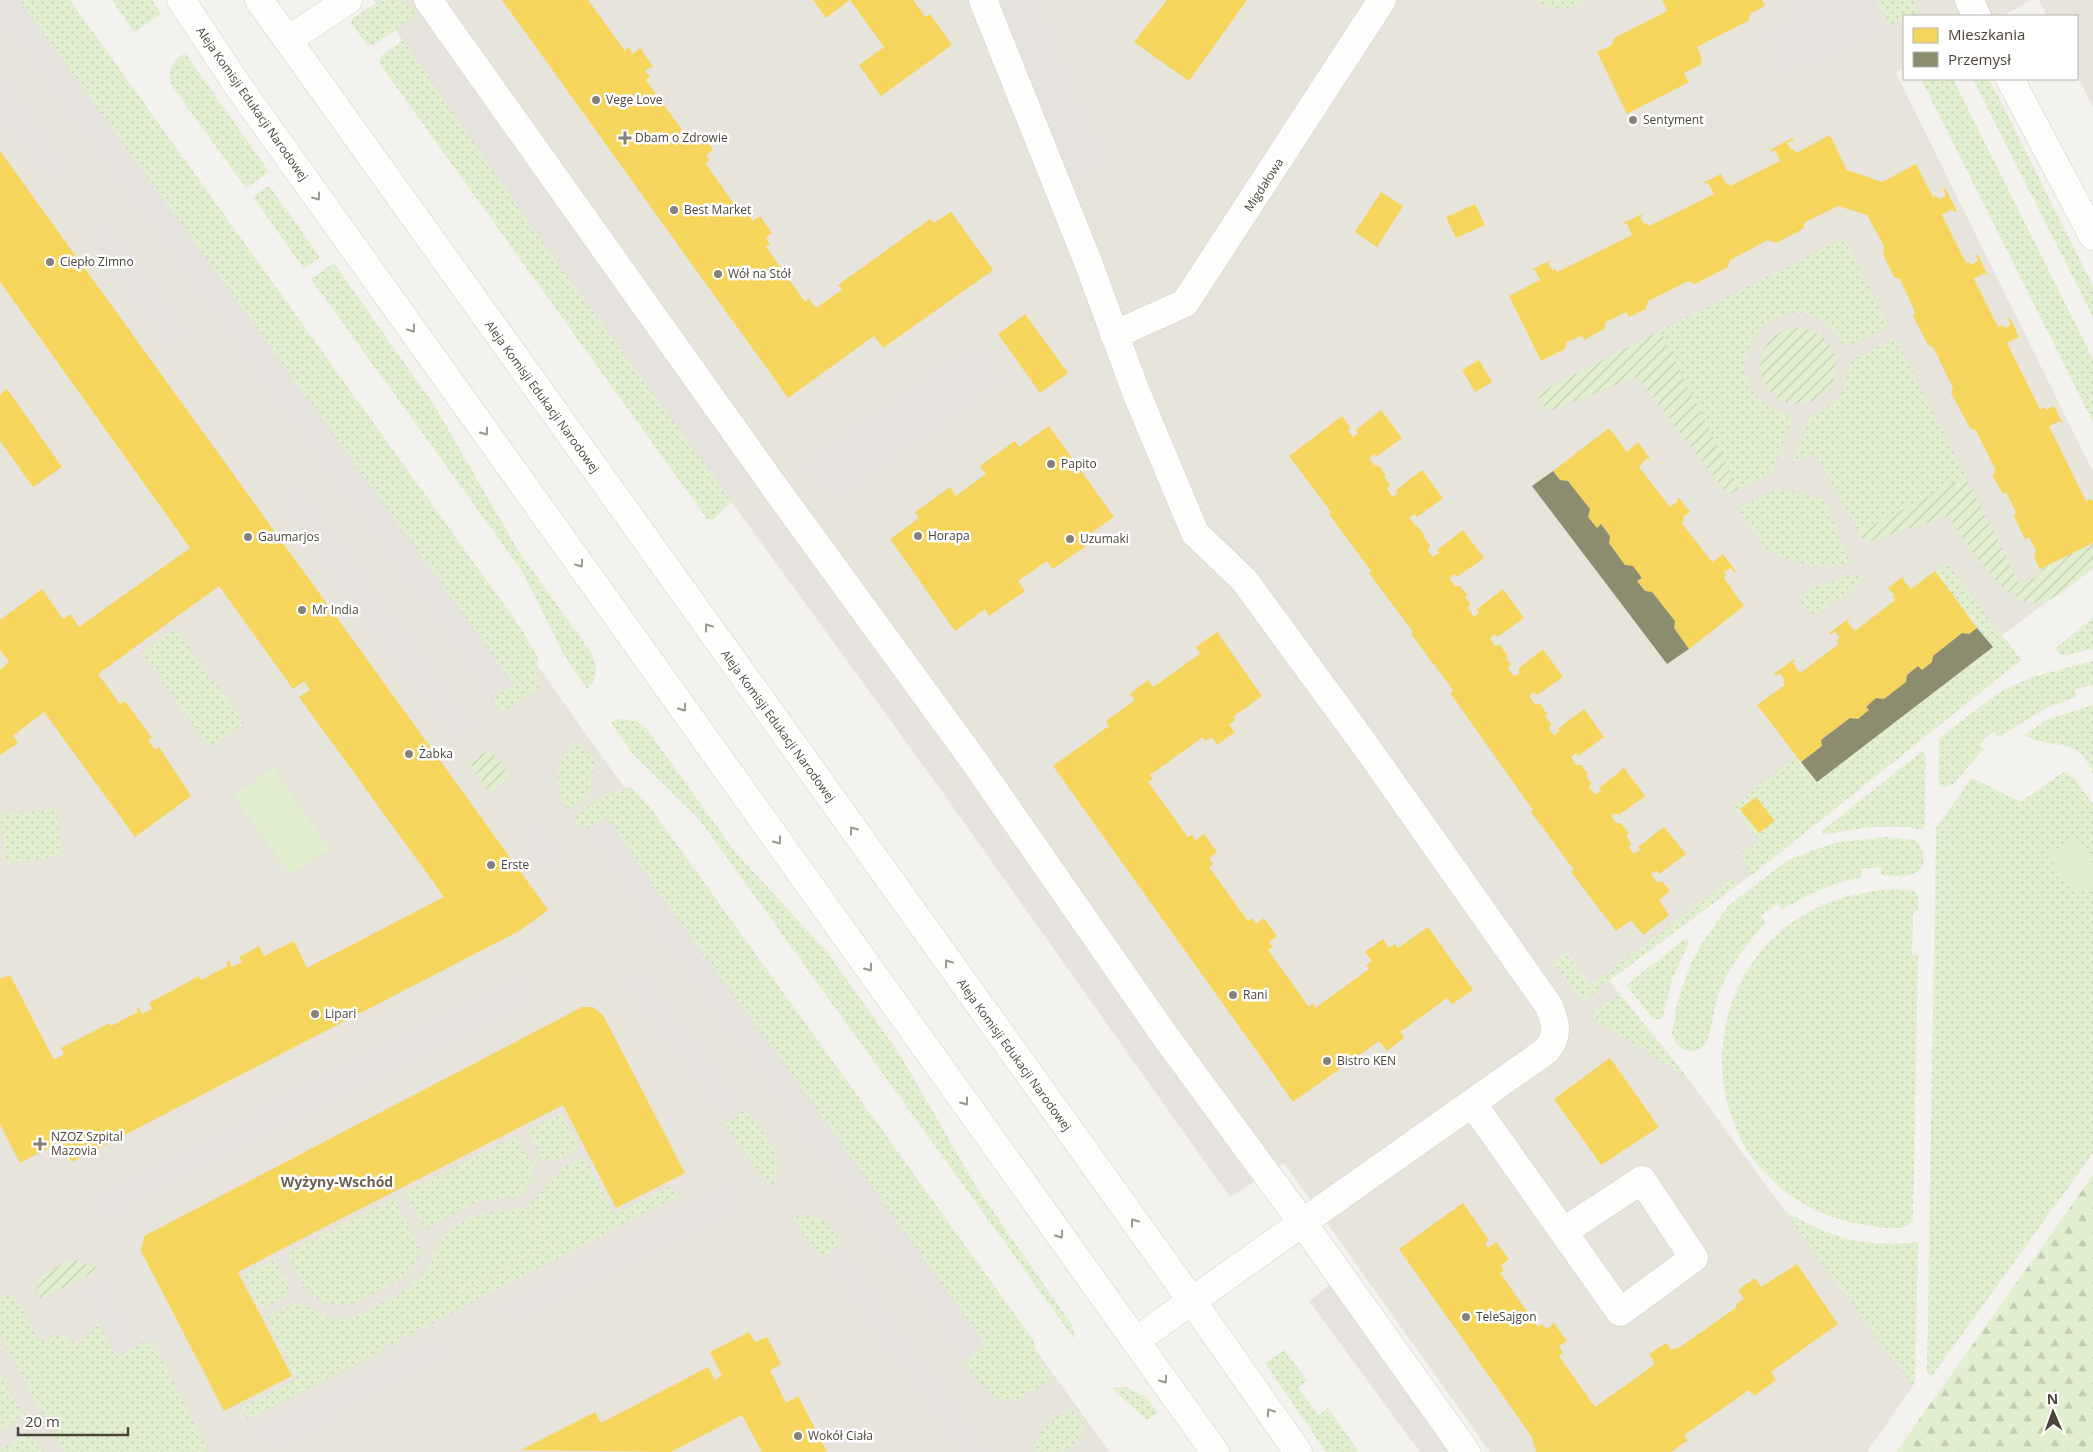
<svg xmlns="http://www.w3.org/2000/svg" width="2093" height="1452" viewBox="0 0 2093 1452" font-family="'Open Sans',sans-serif">
<style>
.residential{fill:#e7e4dc}
.grass{fill:url(#grass-dots)}
.forest{fill:url(#forest-firs)}
.garden{fill:url(#garden-furrows)}
.pitch{fill:#e1eecf}
.parking{fill:#e6e3df}
.homes{fill:#f6d55c}
.industry{fill:#8c8c6e}
.lines{fill:none;stroke-linecap:round;stroke-linejoin:round}
.minor-casing{stroke:#d2d0cb;stroke-width:29}
.minor{stroke:#fdfdfc;stroke-width:28}
.oneway{stroke:#9b9791}
.poi-dot{fill:#868178;stroke:#fff;stroke-width:2}
.labels{text-anchor:middle;stroke-width:5;stroke-linejoin:round;paint-order:stroke}
.poi-label{font-size:12px;fill:#4b4439;stroke:#fff;text-anchor:start}
.street-label{font-size:12px;fill:#4b4439;stroke:#fff}
.neighbourhood-label{font-size:14px;font-weight:bold;fill:#6e6250;stroke:#fff}
</style>
<defs>
<pattern id="grass-dots" width="8" height="8" patternUnits="userSpaceOnUse" patternTransform="scale(1.25)"><rect width="8" height="8" fill="#e1eecf"/><path d="M2 2h.1M6 6h.1" fill="none" stroke="#c3cdb2" stroke-width="1.8" stroke-linecap="round"/></pattern>
<pattern id="forest-firs" width="22" height="20" patternUnits="userSpaceOnUse" patternTransform="scale(1.25)"><rect width="22" height="20" fill="#e1eecf"/><path d="M5 1l3.5 6h-7zM16 11l3.5 6h-7z" fill="#c3cdb2"/></pattern>
<pattern id="garden-furrows" width="10" height="10" patternUnits="userSpaceOnUse" patternTransform="scale(1.25)"><rect width="10" height="10" fill="#e1eecf"/><path d="M-1 1l2-2M0 10L10 0M9 11l2-2" fill="none" stroke="#c3cdb2"/></pattern>
</defs>
<rect width="100%" height="100%" fill="#f4f2ee"/>
<path class="residential" d="M0 0H67L600 754 1110 1452H0Z
M374 0H2032L2002 16H1904V68L1896 73 2093 472V568L2002 635 2021 660 1738 885 1732 879 1590 986 1567 952 1553 962 1582 1001 1609 981 1687 1077 1913 1386 1867 1452H1490L1284 1163 1230 1197 944 794 556 261Z
M2039 0H2093V107L2077 75V16H2047Z"/>
<path class="grass" d="M20 0H70L523 631 538 658 535 683 539 687 502 712 494 703V698L514 683 469 667 464 663 465 657 484 643 461 611 438 625 434 619 454 601 432 570 412 584 406 582 404 578 424 560 402 529 378 542 374 538 394 518 371 487 347 490 364 477 312 404 288 418 285 410 255 367 275 353 252 321 227 324 245 312 222 280 199 294 195 290 215 270 192 239 173 252 167 251 165 248 167 241 185 228 162 198 139 211 135 207 138 200 155 187 132 156 109 170 106 167V162L126 147 103 115 84 129 75 125V121L95 105 73 73 53 87 46 84 47 78 66 64 43 33 19 46 16 42 19 36 36 23Z
M112 0H152L161 14 134 32Z
M381 0C399 0 406 0 417 15L374 45H367L351 23 353 18Z
M1536 0H1586C1568 10 1553 12 1536 0Z
M1877 0H1913L1919 12 1910 16H1904V19L1890 26Z
M403 40 556 261 732 501 713 520 707 519 379 63 381 56Z
M185 53 269 172 246 188 172 86C166 71 173 61 185 53Z
M1921 79H1953L2093 359V422Z
M1973 79H1988L1999 98 2093 286V317Z
M266 187H270L320 257 304 269 253 197Z
M1844 238 1888 326 1845 347C1791 250 1682 385 1793 417L1772 472 1739 489 1660 331Z
M334 263 436 408 516 547 592 654C598 668 598 678 587 689L564 655 522 571 311 279Z
M1895 338 1966 477 1859 532 1815 453 1792 463 1810 416C1840 405 1846 392 1849 361Z
M1777 489 1823 499 1850 562C1830 570 1785 564 1768 549 1756 539 1747 521 1738 508Z
M1946 562 2021 660 1751 876 1741 854 1759 841 1733 807 1796 756 1817 782 1993 648 1935 571Z
M1855 573 1862 574 1863 578 1857 586 1814 615 1806 610 1801 603 1802 594 1807 590Z
M2093 618V649L2065 655 2059 654 2057 649 2058 646Z
M175 629 244 723 210 748 142 653Z
M2093 661V685L2075 689 2076 697 2048 707 1999 737 1994 731 1979 744 1984 749 1953 784 1944 788 1939 785V738L1998 693 2032 677Z
M2093 705V774C2078 734 2053 751 2024 735L2048 719Z
M618 719 637 721 646 728 736 853 827 952 899 1053 977 1188 1072 1325 1075 1340 699 819 631 752 611 723Z
M576 742 583 751 595 758 589 795 568 809C552 785 554 762 576 742Z
M1921 752 1926 754 1925 826 1922 830 1910 827H1870L1824 834 1822 831Z
M2065 771 2075 779 2093 804V1153L1932 1376 1927 1373 1936 828 1972 778 2021 802Z
M631 787 652 810 1034 1341 1036 1353 1053 1378C1003 1412 999 1409 964 1361L985 1345 963 1315 942 1330 934 1319 956 1304 934 1274 912 1288 904 1277 926 1262 904 1232 883 1247 786 1066 764 1082 726 1030 747 1015 666 902 645 917 637 905 657 891 635 857 610 870 629 848 607 817 584 830 574 816C591 805 609 791 631 787Z
M57 809 62 856 6 863 0 815Z
M1885 837 1915 840C1925 850 1930 871 1910 875 1901 877 1890 875 1881 875V867L1861 869 1862 877C1832 883 1808 894 1782 910L1777 904 1761 916 1766 922C1746 946 1727 968 1717 999 1713 1012 1712 1033 1705 1044 1694 1059 1674 1049 1672 1033L1677 1004 1690 965 1700 946 1728 906 1787 861 1810 851 1838 842Z
M1732 879 1738 885 1582 1001 1553 962 1566 952 1590 986Z
M1898 889 1915 891 1918 896V910L1913 911 1912 954 1918 955 1913 1220C1907 1232 1882 1228 1871 1226 1661 1196 1676 897 1898 889Z
M1685 939H1688L1689 942 1673 977 1663 1016 1660 1020 1653 1019 1626 985Z
M1619 993 1687 1077 1597 1021 1591 1014Z
M745 1109C765 1138 787 1152 772 1189L725 1124Z
M561 1113 578 1147 551 1162 543 1160 527 1130Z
M516 1136 533 1167 530 1184 519 1196 476 1202 425 1229 405 1192Z
M584 1157 615 1215 671 1185 677 1196 248 1419 242 1407 297 1379 266 1318 298 1302 328 1318 342 1319 356 1317 407 1289 428 1268 433 1254 457 1296 547 1247 527 1208 560 1170Z
M394 1198 420 1248C419 1253 419 1258 416 1263 406 1278 361 1303 343 1305 336 1305 327 1303 320 1300 303 1293 296 1269 287 1253Z
M526 1208 546 1246 457 1294 434 1253 450 1229 477 1214Z
M1783 1210C1831 1238 1863 1248 1918 1242L1915 1382 1913 1386Z
M804 1215 824 1221 842 1244 822 1258 791 1217Z
M275 1259 290 1289 289 1294 262 1309 244 1275Z
M6 1294 12 1295 17 1300 40 1343 60 1334 78 1346 98 1321 115 1356 144 1342 148 1341 154 1344 206 1446 207 1452H63L0 1334V1297Z
M1284 1350 1307 1380 1298 1388 1319 1415 1328 1408 1359 1452H1326L1265 1363Z
M0 1374 24 1417 0 1429Z
M1126 1387 1146 1397 1158 1413 1147 1420 1111 1388Z
M1072 1407 1085 1426C1073 1452 1067 1452 1035 1452 1035 1429 1055 1419 1072 1407Z
M33 1433 43 1452H0V1450Z"/>
<path class="forest" d="M2093 1175V1452H1896Z"/>
<path class="garden" d="M1760 366a38 38 0 1 1 76 0a38 38 0 1 1-76 0Z
M1660 331 1739 489 1728 495 1637 377 1547 412 1537 394Z
M1966 477 2020 585 2043 574 2040 569 2093 543V568C2080 578 2052 604 2035 603 2001 602 1966 541 1948 516L1864 543 1859 532Z
M490 749 510 777 490 793 469 763Z
M76 1260 100 1269 41 1299 36 1289 39 1277 68 1261Z"/>
<path class="pitch" d="M272 768 329 848 291 875 234 796Z
M2075 837 2093 863V885L2076 896 2048 855Z"/>
<path class="parking" d="M0 0H19L514 684 494 698V703L0 20Z
M983 0H1038L1110 166 1057 184Z
M1790 0H1874L1887 28 1783 77 1762 34 1798 17Z
M427 27 755 485 732 501 556 261 405 43Z
M0 69 72 169 49 183 0 116Z
M107 217 194 337 187 336 169 349 86 234Z
M977 341 1008 380 832 504 802 464Z
M295 478 479 731H472L455 744 276 497 294 483Z
M766 506 955 770 936 783 747 520Z
M1212 523 1258 565 1546 957 1533 967 1199 537Z
M962 779 1252 1182 1230 1197 944 794Z
M540 817 570 860 564 858 544 872 520 838 541 823Z
M607 817 657 891 786 1066 986 1345 964 1361 582 829 587 830Z
M533 967 529 1001 99 1224 101 1192Z
M646 972 745 1109 725 1124 620 977Z
M734 1181 747 1205 511 1327 499 1303Z
M842 1244 893 1316 990 1452H960L940 1425 822 1258Z
M105 1276 140 1343 115 1356 81 1288Z
M1332 1283 1456 1452H1420L1309 1301Z
M437 1336 449 1359 268 1452 256 1429Z"/>
<path class="homes" d="M502 0H588L625 51 629 47 633 54 640 48 653 66 645 71 650 77 646 80 685 134 688 132 692 137 699 132 713 150 706 155 710 160 705 163 744 218 748 215 753 221 760 216 772 233 766 238 770 244 766 247 805 302 809 299 816 308 842 290 838 285 930 219 934 223 951 212 993 270 883 348 874 336 788 398Z
M813 0H913L925 17 930 14 952 45 881 96 859 65 884 47 850 0 826 18Z
M1167 0H1247L1189 81 1134 42Z
M1662 0H1762L1765 6 1751 13 1748 21 1697 47 1702 59 1700 65 1684 73 1689 82 1627 114 1597 52 1612 45 1614 38 1667 11Z
M1830 135 1847 170 1882 182 1916 164 1933 197 1936 196 1938 199 1946 196 1943 189 1945 188 1957 211 1954 212 1952 209 1942 215 1966 263 1969 262 1971 265 1978 261 1976 255H1978L1988 276 1984 273 1974 279 1998 327 2003 325 2004 328 2011 325 2008 319 2010 318 2019 337 2007 343 2040 409 2045 407 2046 410 2054 406 2063 423 2060 421 2049 426 2086 501 2090 499 2093 501V543L2040 569 2034 557 2036 551 2029 537 2025 539 2014 517 2016 512 2006 492 2003 494 1993 476 1995 469 1976 431 1970 428 1951 393 1953 388 1933 347 1928 345 1913 316 1915 312 1900 279 1894 277 1883 254 1884 246 1867 215 1838 206 1805 222 1803 229 1776 243 1768 240 1730 260 1728 267 1695 284 1688 281 1648 301 1646 309 1629 317 1626 312 1606 322 1604 329 1584 340 1581 336 1567 342 1565 349 1541 361 1509 296 1540 280 1535 270H1531L1553 259 1548 263 1552 270 1555 269 1557 272 1632 235 1627 224 1623 223 1645 213 1640 217 1644 224 1647 223 1649 226 1714 194 1708 183H1703L1721 174 1726 184 1728 183 1730 186 1780 161 1775 150 1771 152 1770 150 1792 138 1794 140 1787 143 1792 150 1794 149 1796 153Z
M0 151 548 910 519 931 72 1162 61 1141 20 1163 0 1124V979L10 975 54 1060 64 1054 61 1048 110 1023 111 1026 138 1012 137 1009 139 1008 142 1014 152 1009 149 1003 199 976 201 980 228 966 226 963 229 961 232 967 242 962 239 957 259 946 264 956 294 941 307 968 444 897 299 697 310 690 304 681 293 689 219 586 98 674 120 704 125 701 152 738 148 740 155 750 159 747 191 796 135 837 44 712 13 736 18 743 0 755V670L9 662 0 650V620L42 589 63 619 70 614 79 627 190 548 0 282Z
M1381 192 1403 206 1377 247 1355 232Z
M1475 204 1485 225 1456 238 1446 217Z
M1025 314 1068 373 1040 393 998 334Z
M1479 360 1492 382 1475 392 1462 370Z
M7 389 62 467 33 487 0 441V394Z
M1381 410 1402 438 1376 457 1374 454 1369 458 1374 465 1379 466 1386 476 1384 477 1390 485 1387 489 1393 497 1398 493 1396 490 1422 470 1443 498 1417 517 1414 514 1409 518 1425 535 1423 536 1430 545 1428 551 1433 557 1439 553 1437 550 1463 530 1484 558 1457 577 1454 574 1449 578 1455 586H1460L1467 595 1465 597 1470 603 1468 608 1474 617 1479 613 1477 609 1503 589 1524 618 1497 637 1495 634 1490 638 1495 646 1500 645 1508 656 1506 658 1511 664 1508 669 1514 676 1520 673 1518 669 1543 649 1563 677 1537 695 1534 692 1529 696 1535 704H1540L1547 714 1545 716 1551 724 1549 729 1554 735 1560 731 1558 729 1584 709 1604 737 1578 756 1576 753 1571 757 1576 765H1581L1588 774 1586 776 1591 783 1589 787 1595 795 1601 790 1599 788 1624 768 1645 796 1619 815 1616 813 1611 816 1616 823H1621L1629 833 1626 836 1631 843 1629 847 1634 854 1640 850 1638 847 1664 827 1686 854 1659 874 1656 871 1651 874 1657 883 1662 881 1670 891 1659 900 1669 915 1643 935 1631 920 1616 931 1571 872 1574 870 1531 812 1533 810 1450 693 1453 690 1411 634 1413 632 1369 573 1371 571 1329 514 1331 512 1289 456 1342 416 1350 427 1348 431 1353 437 1358 433 1356 430Z
M1049 426 1114 517 1084 538 1089 544 1053 569 1047 561 1018 581 1025 591 989 616 985 609 955 631 890 539 919 518 915 512 950 487 956 496 986 474 980 466 1015 441 1019 447Z
M1609 428 1627 452 1638 442 1652 462 1647 458 1639 467 1670 507 1678 501 1677 499 1679 498 1690 512 1683 517 1684 520 1681 522 1712 562 1721 556 1722 553 1736 571 1735 573 1731 568 1724 572 1726 575 1724 578 1744 606 1689 649 1674 628 1675 621 1652 592 1645 591 1637 581 1642 578 1633 566 1625 565 1609 543 1610 536 1601 524 1597 528 1588 517 1590 509 1568 481 1560 480 1553 471Z
M1935 571 1977 628 1969 634 1962 633 1933 656 1932 662 1922 670 1918 666 1907 675 1906 682 1884 699 1876 698 1866 707 1869 710 1858 719 1850 718 1821 740 1822 746 1801 762 1757 705 1785 685 1783 682 1785 680 1779 673 1776 676 1774 674 1794 659 1795 661 1793 663 1800 673 1839 644 1837 640 1840 638 1835 631 1831 635 1829 633 1851 617 1847 622 1855 631 1895 600 1893 597 1895 596 1888 588 1904 576 1903 580 1911 589Z
M1217 632 1262 696 1233 717 1235 720 1229 725 1235 732 1217 745 1212 737 1205 741 1203 737 1150 775 1153 779 1148 782 1188 837 1192 835 1196 840 1204 834 1217 852 1209 858 1213 864 1209 867 1248 921 1252 918 1256 924 1264 918 1277 936 1269 942 1273 947 1268 950 1309 1007 1313 1003 1315 1008 1369 969 1366 965 1372 961 1365 952 1383 939 1389 948 1395 944 1398 948 1428 927 1473 990 1452 1004 1447 998 1400 1032 1404 1038 1387 1051 1379 1041 1293 1102 1053 766 1109 726 1106 721 1135 700 1130 694 1148 680 1153 687 1200 654 1196 647Z
M1756 797 1775 821 1759 833 1740 809Z
M582 1007H593L603 1015 685 1173 616 1208 563 1105 282 1249 238 1272 292 1376 224 1411 141 1251 144 1236Z
M1610 1058 1659 1127 1601 1165 1554 1099Z
M1463 1203 1489 1240 1485 1244 1488 1248 1496 1242 1509 1259 1501 1265 1504 1271 1500 1273 1538 1327 1542 1324 1547 1329 1554 1323 1567 1341 1559 1346 1563 1353 1559 1356 1595 1407 1650 1368 1655 1363 1649 1354 1666 1343 1672 1350 1680 1347 1737 1307 1736 1304 1744 1299 1738 1290 1755 1278 1761 1287 1797 1264 1838 1324 1771 1372 1776 1380 1754 1396 1749 1390 1684 1435 1688 1440 1671 1452H1536L1532 1437 1399 1249Z
M749 1332 755 1342 767 1337 781 1364 770 1370 786 1403 798 1396 827 1452H762L742 1415 671 1452 521 1450 595 1412 601 1423 708 1367 715 1380 718 1378 722 1376 710 1352Z"/>
<path class="industry" d="M1553 471 1560 480 1568 481 1590 509 1588 517 1597 528 1601 524 1610 536 1609 543 1625 565 1633 566 1642 578 1637 581 1645 591 1652 592 1675 621 1674 628 1689 649 1667 664 1532 486Z
M1977 628 1993 647 1817 782 1801 762 1822 746 1821 740 1850 718 1858 719 1869 710 1866 707 1876 698 1884 699 1906 682 1907 675 1918 666 1922 670 1932 662 1933 656 1962 633 1969 634Z"/>
<g class="lines">
<defs>
<path id="minor" d="M181 0 238 86 1215 1452
M259 0 1192 1301 1298 1452
M428 0 773 485 974 761 1165 1036 1302 1222 1466 1452
M983 0 1088 262 1136 392 1195 533 1244 580 1365 745 1549 1006C1556 1024 1559 1034 1547 1050L1135 1341
M1969 0 1977 16
M288 40 348 0
M2010 79 2093 236
M1114 335 1185 303 1382 0
M1473 1104 1620 1312 1694 1258 1642 1180 1564 1231"/>
</defs>
<use href="#minor" class="minor-casing"/>
<use href="#minor" class="minor"/>
</g>
<defs><path id="oneway-chevron" d="M-2-3.5L2.5 0L-2 3.5" fill="none" stroke-width="1.6" stroke-linecap="round" stroke-linejoin="round" transform="scale(1.25)"/></defs>
<g class="oneway">
<use href="#oneway-chevron" transform="translate(317 197) rotate(54)"/>
<use href="#oneway-chevron" transform="translate(412 329) rotate(54)"/>
<use href="#oneway-chevron" transform="translate(485 432) rotate(54)"/>
<use href="#oneway-chevron" transform="translate(580 564) rotate(54)"/>
<use href="#oneway-chevron" transform="translate(708 627) rotate(-126)"/>
<use href="#oneway-chevron" transform="translate(683 708) rotate(54)"/>
<use href="#oneway-chevron" transform="translate(853 830) rotate(-126)"/>
<use href="#oneway-chevron" transform="translate(778 841) rotate(54)"/>
<use href="#oneway-chevron" transform="translate(948 963) rotate(-126)"/>
<use href="#oneway-chevron" transform="translate(869 968) rotate(54)"/>
<use href="#oneway-chevron" transform="translate(965 1102) rotate(54)"/>
<use href="#oneway-chevron" transform="translate(1134 1222) rotate(-126)"/>
<use href="#oneway-chevron" transform="translate(1060 1235) rotate(54)"/>
<use href="#oneway-chevron" transform="translate(1164 1380) rotate(54)"/>
<use href="#oneway-chevron" transform="translate(1270 1412) rotate(-125)"/>
</g>
<g class="poi-dot">
<circle cx="596" cy="100" r="5"/>
<circle cx="1633" cy="120" r="5"/>
<path d="M622.5 130.5h5v5h5v5h-5v5h-5v-5h-5v-5h5z"/>
<circle cx="674" cy="210" r="5"/>
<circle cx="50" cy="262" r="5"/>
<circle cx="718" cy="274" r="5"/>
<circle cx="1051" cy="464" r="5"/>
<circle cx="918" cy="536" r="5"/>
<circle cx="248" cy="537" r="5"/>
<circle cx="1070" cy="539" r="5"/>
<circle cx="302" cy="610" r="5"/>
<circle cx="409" cy="754" r="5"/>
<circle cx="491" cy="865" r="5"/>
<circle cx="1233" cy="995" r="5"/>
<circle cx="315" cy="1014" r="5"/>
<circle cx="1327" cy="1061" r="5"/>
<path d="M37.5 1136.5h5v5h5v5h-5v5h-5v-5h-5v-5h5z"/>
<circle cx="1466" cy="1317" r="5"/>
<circle cx="798" cy="1436" r="5"/>
</g>
<g class="labels">
<g class="poi-label">
<text x="606" y="104">Vege Love</text>
<text x="1643" y="124">Sentyment</text>
<text x="635" y="142">Dbam o Zdrowie</text>
<text x="684" y="214">Best Market</text>
<text x="60" y="266">Ciepło Zimno</text>
<text x="728" y="278">Wół na Stół</text>
<text x="1061" y="468">Papito</text>
<text x="928" y="540">Horapa</text>
<text x="258" y="541">Gaumarjos</text>
<text x="1080" y="543">Uzumaki</text>
<text x="312" y="614">Mr India</text>
<text x="419" y="758">Żabka</text>
<text x="501" y="869">Erste</text>
<text x="1243" y="999">Rani</text>
<text x="325" y="1018">Lipari</text>
<text x="1337" y="1065">Bistro KEN</text>
<text x="51" y="1141">NZOZ Szpital<tspan x="51" dy="14">Mazovia</tspan></text>
<text x="1476" y="1321">TeleSajgon</text>
<text x="808" y="1440">Wokół Ciała</text>
</g>
<g class="street-label">
<text transform="translate(252 104) rotate(55)" y="4">Aleja Komisji Edukacji Narodowej</text>
<text transform="translate(1264 185) rotate(-57)" y="4">Migdałowa</text>
<text transform="translate(542 397) rotate(54)" y="4">Aleja Komisji Edukacji Narodowej</text>
<text transform="translate(778 726) rotate(54)" y="4">Aleja Komisji Edukacji Narodowej</text>
<text transform="translate(1014 1055) rotate(54)" y="4">Aleja Komisji Edukacji Narodowej</text>
</g>
<g class="neighbourhood-label">
<text x="337" y="1187">Wyżyny-Wschód</text>
</g>
</g>
<rect x="1903" y="15" width="175" height="65" fill="#ffffff" stroke="#b7b4b0"/>
<rect x="1913" y="28" width="25" height="15" fill="#f6d55c" stroke="#b7b4b0"/>
<text x="1948" y="40" font-size="15" fill="#4b4439">Mieszkania</text>
<rect x="1913" y="52" width="25" height="15" fill="#8c8c6e" stroke="#b7b4b0"/>
<text x="1948" y="65" font-size="15" fill="#4b4439">Przemysł</text>
<g transform="translate(2053 1412) rotate(358)" stroke="#ffffff" stroke-width="4" paint-order="stroke">
<path d="M0-4L9 19L0 12L-9 19Z" fill="#4b4439"/>
<text y="-8" font-size="14" font-weight="bold" text-anchor="middle" fill="#4b4439">N</text>
</g>
<path d="M18 1427v8h110v-8" fill="none" stroke="#4b4439" stroke-width="2.5"/>
<text x="25" y="1427" font-size="15" fill="#4b4439" stroke="#ffffff" stroke-width="4" paint-order="stroke">20 m</text>
</svg>
